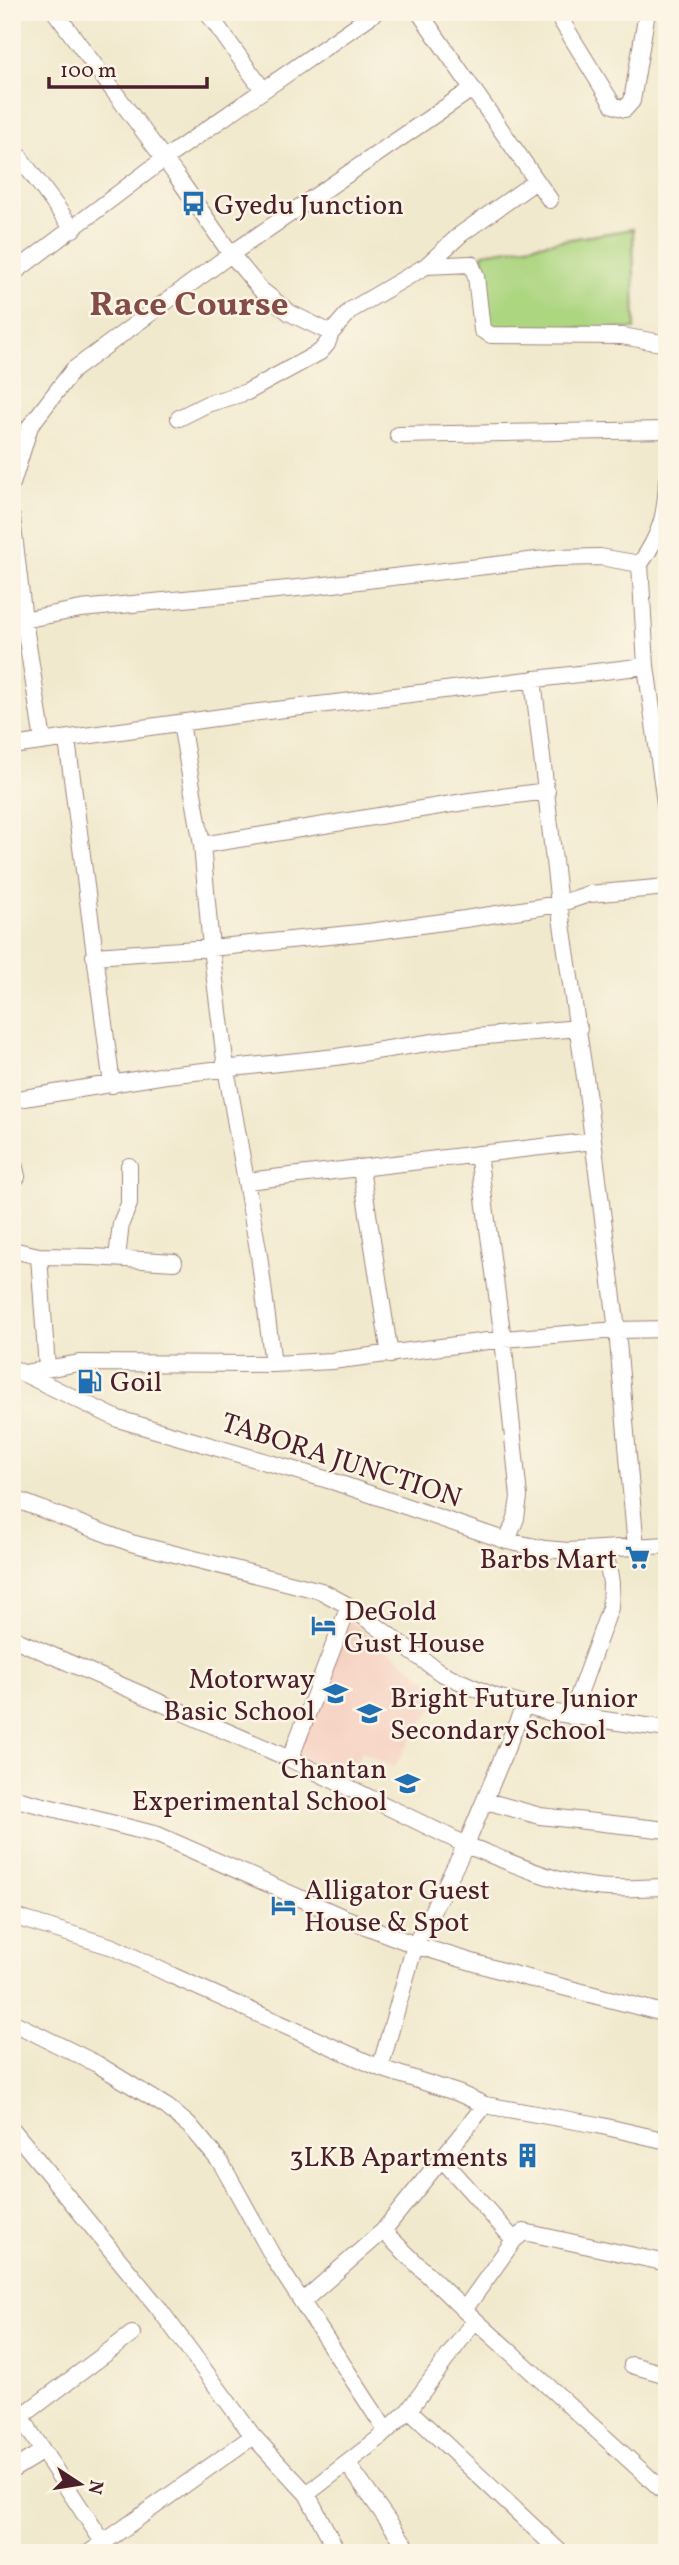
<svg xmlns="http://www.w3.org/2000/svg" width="679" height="2565" viewBox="0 0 679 2565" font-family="Vollkorn,serif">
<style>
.built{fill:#f6d2c3}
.green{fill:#add681;stroke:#7c7a56;stroke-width:2}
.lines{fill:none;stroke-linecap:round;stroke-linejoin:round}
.minor-casing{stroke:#9e847c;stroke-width:18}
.minor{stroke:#fff;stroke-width:16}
.labels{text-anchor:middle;stroke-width:5;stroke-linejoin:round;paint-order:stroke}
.poi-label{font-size:28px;fill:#4a1f2b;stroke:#fcf5e5;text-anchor:start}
.street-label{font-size:28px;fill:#4a1f2b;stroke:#fcf5e5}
.district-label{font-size:35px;font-weight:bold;fill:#844c49;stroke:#fcf5e5}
</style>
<rect width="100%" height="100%" fill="#fcf5e5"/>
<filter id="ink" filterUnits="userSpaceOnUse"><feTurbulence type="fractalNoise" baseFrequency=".0143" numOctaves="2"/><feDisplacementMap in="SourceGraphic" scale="14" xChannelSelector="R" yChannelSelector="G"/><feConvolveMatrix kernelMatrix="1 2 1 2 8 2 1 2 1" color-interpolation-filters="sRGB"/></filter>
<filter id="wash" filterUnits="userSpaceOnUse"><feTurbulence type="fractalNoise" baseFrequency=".00686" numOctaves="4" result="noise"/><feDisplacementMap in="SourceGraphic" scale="28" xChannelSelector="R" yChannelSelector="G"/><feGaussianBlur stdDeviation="1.57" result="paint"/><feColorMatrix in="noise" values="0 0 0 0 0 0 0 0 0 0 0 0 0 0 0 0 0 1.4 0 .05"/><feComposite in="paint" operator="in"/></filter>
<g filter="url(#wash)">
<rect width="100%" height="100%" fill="#f1e9cd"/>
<path class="built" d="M348 1620 445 1693 414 1734 394 1768 361 1751 347 1782 294 1757Z"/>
<path class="green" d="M633 229 635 329 486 328 483 253Z"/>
</g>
<g filter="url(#ink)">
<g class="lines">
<defs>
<path id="minor" d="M55 12 176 175 231 254 260 289 290 313 331 333 351 310 426 266 461 234 536 181
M207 12 263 90
M419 12 550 200
M556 12 613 105 625 109 632 101 647 12
M12 147 73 229
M426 266 471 264 476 276 482 330 491 335 622 336 667 344
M12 274 164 159 376 12
M179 418 207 404 247 392 320 352 327 344 331 333
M398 435 667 430
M12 484 30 426 73 370 231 254 472 89
M12 518 24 620 43 741
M640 564 646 666 667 817
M640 564C661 534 666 515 667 479
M12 622 81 609 308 587 554 558 600 557 640 564
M533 679 559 904 586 1084 617 1330 636 1548
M181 723 202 845 211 948 226 1068 259 1255 273 1364
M67 740 112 1085
M12 746 251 713 646 666
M202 845 470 801 547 791
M94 956 211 948 369 932 465 919 559 904 589 894 667 887
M12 1100 166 1075 336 1057 453 1039 579 1028
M12 1154 17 1177
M478 1154 503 1339 519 1497 516 1518 507 1541
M361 1169 390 1355
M247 1181 593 1141
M12 1250 39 1256 93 1257 174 1262
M39 1256 47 1368
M117 1258 121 1223 129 1204V1166
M12 1368 118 1419 332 1481 507 1541 545 1549 568 1551 667 1545
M24 1373 79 1363 273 1364 332 1361 503 1339 617 1330 667 1329
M12 1498 131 1543 321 1591 349 1606 441 1673 493 1696 549 1712 667 1729
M12 1638 290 1759 466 1845 415 1945 380 2068
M524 1706 466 1845C508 1861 551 1882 596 1887 619 1890 644 1887 667 1887
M571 1716 610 1608 611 1583 605 1550
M290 1759 349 1606
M12 1798 158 1835 345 1918 415 1945 509 1973 667 2014
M486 1801 540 1816 667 1830
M12 1916 113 1947 173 1976 380 2068 458 2093 485 2105 598 2125 667 2141
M12 2022 97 2064 167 2107 192 2128 221 2163 276 2262 383 2426 385 2432
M12 2129 157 2306 253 2436
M442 2159 514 2240
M383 2231 464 2310 667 2494
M302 2302 383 2231 485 2105
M464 2310 514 2240 524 2232 667 2263
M475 2320 409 2410 561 2553
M632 2365 667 2375
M12 2397 31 2433 103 2542
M22 2416 132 2334
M347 2463 411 2553
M12 2470 43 2451
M307 2494 338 2553
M89 2553 253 2436 307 2494 378 2439 409 2410"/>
</defs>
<use href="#minor" class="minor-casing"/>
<use href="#minor" class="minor"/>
</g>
</g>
<defs>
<symbol id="bus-bare" viewBox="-9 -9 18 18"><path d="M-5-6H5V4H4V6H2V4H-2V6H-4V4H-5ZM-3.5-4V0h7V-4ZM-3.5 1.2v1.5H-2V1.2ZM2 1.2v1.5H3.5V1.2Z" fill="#1f6fb2" stroke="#fcf5e5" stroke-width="2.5" paint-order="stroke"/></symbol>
<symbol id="fuel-bare" viewBox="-9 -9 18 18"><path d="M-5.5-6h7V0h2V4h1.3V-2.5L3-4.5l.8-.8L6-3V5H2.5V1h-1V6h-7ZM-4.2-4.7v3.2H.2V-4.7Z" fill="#1f6fb2" stroke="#fcf5e5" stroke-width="2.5" paint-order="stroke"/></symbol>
<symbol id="supermarket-bare" viewBox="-9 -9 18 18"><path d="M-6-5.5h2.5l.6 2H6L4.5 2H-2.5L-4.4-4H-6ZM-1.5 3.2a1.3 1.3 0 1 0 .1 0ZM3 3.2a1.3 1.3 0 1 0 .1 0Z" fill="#1f6fb2" stroke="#fcf5e5" stroke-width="2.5" paint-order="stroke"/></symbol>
<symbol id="hotel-bare" viewBox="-9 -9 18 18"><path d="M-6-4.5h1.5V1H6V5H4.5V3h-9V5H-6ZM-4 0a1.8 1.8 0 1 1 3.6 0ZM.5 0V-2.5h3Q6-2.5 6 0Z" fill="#1f6fb2" stroke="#fcf5e5" stroke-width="2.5" paint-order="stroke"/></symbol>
<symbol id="school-bare" viewBox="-9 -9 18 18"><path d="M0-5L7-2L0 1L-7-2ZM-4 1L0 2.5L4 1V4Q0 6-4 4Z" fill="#1f6fb2" stroke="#fcf5e5" stroke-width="2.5" paint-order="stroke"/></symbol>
<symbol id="building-bare" viewBox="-9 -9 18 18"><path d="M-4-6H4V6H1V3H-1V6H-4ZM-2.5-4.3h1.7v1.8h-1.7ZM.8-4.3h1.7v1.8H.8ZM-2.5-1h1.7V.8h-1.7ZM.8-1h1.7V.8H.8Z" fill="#1f6fb2" stroke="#fcf5e5" stroke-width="2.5" paint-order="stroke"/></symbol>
</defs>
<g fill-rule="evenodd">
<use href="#bus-bare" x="176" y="186" width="35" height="35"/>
<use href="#fuel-bare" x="72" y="1364" width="35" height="35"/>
<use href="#supermarket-bare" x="620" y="1540" width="35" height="35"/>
<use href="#hotel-bare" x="306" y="1608" width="35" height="35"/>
<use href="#school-bare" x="318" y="1676" width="35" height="35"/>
<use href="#school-bare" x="352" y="1696" width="35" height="35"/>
<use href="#school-bare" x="390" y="1766" width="35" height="35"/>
<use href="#hotel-bare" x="266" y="1888" width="35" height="35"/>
<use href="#building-bare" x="510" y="2138" width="35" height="35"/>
</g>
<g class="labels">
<g class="poi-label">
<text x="214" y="214">Gyedu Junction</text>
<text x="110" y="1391">Goil</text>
<text x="617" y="1568" text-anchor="end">Barbs Mart</text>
<text x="344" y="1620">DeGold<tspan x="344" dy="32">Gust House</tspan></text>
<text x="315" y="1688" text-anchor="end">Motorway<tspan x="315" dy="32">Basic School</tspan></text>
<text x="390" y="1707">Bright Future Junior<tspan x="390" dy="32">Secondary School</tspan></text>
<text x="387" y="1778" text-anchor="end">Chantan<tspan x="387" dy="32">Experimental School</tspan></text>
<text x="304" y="1899">Alligator Guest<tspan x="304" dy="32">House &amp; Spot</tspan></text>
<text x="508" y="2166" text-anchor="end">3LKB Apartments</text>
</g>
<g class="street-label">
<text transform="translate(342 1459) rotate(18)" y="10">TABORA JUNCTION</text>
</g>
<g class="district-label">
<text x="189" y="315">Race Course</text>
</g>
</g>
<rect width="679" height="2565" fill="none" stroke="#fcf5e5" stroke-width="42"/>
<g transform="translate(80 2484) rotate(102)" stroke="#fcf5e5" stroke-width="5" paint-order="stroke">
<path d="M0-5L12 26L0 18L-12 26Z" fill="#4a1f2b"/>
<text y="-10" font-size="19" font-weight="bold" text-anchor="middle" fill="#4a1f2b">N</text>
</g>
<path d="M49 77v10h158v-10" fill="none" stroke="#4a1f2b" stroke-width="3.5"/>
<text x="60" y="77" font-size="21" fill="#4a1f2b" stroke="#fcf5e5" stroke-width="5" paint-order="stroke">100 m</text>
</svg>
